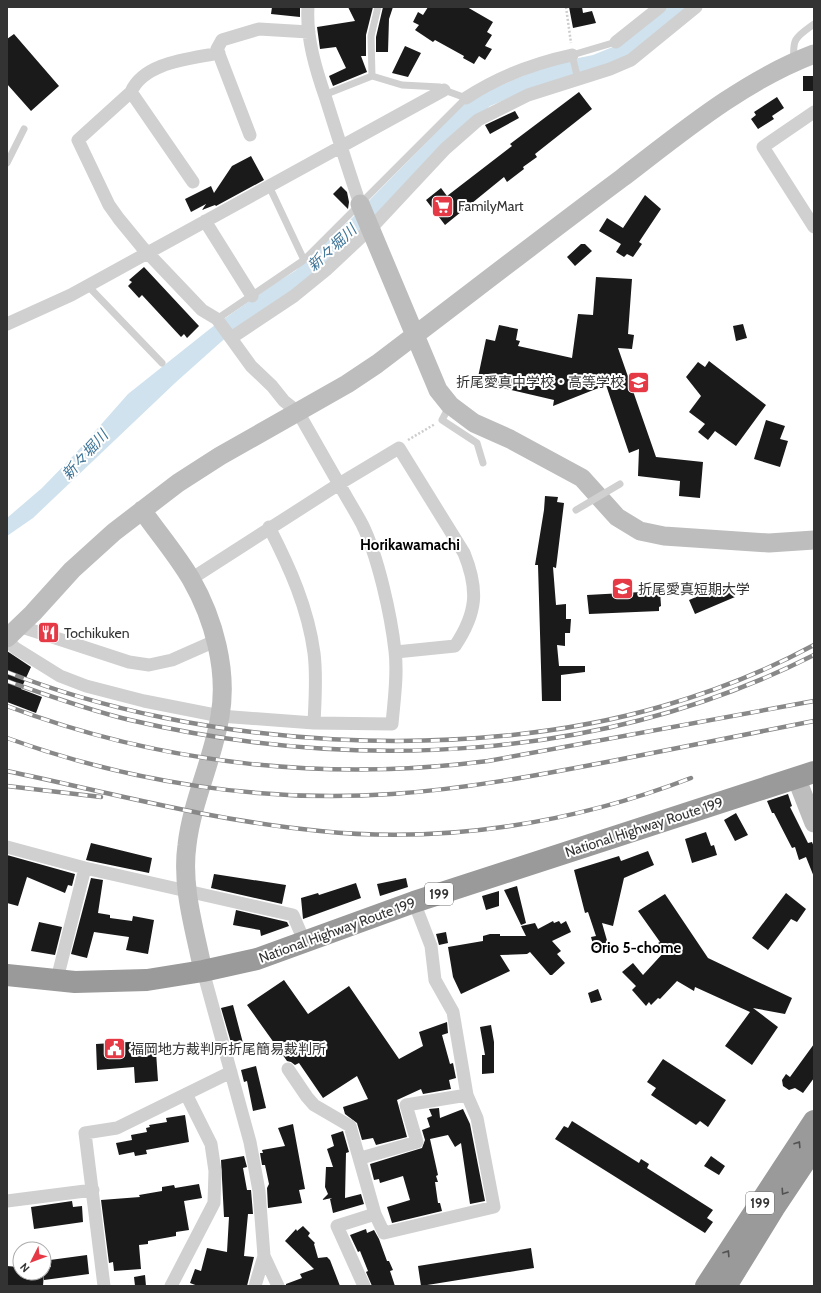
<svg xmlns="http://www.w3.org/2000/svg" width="821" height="1293" viewBox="0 0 821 1293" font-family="Cabin,'Noto Sans JP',sans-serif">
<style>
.water{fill:#cfe2ee}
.building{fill:#1a1a1a}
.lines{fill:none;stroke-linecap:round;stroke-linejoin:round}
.path{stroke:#cdcdcd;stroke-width:2.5;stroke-dasharray:2 2;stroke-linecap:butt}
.lane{stroke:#d0d0d0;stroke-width:7}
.street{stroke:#d0d0d0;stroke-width:13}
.secondary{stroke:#bdbdbd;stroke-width:19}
.highway{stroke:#9a9a9a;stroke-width:22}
.rail-casing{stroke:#888;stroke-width:4.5}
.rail{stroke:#fff;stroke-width:3;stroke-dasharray:9;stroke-linecap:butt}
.lane-bridge{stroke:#d0d0d0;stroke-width:7}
.oneway{stroke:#525252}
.labels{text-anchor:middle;stroke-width:4;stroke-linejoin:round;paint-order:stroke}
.shield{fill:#fff;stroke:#707070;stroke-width:1}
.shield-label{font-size:13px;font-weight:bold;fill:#333}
.poi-label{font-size:14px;fill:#333;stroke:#fff;text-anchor:start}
.street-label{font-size:14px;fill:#333;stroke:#fff}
.water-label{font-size:15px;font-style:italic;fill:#3f7597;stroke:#fff}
.neighbourhood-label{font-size:15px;font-weight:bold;fill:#000;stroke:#fff}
</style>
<rect width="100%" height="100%" fill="#fff"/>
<path class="water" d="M666 7H690L637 52 612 65 541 85 490 106 323 269 239 327 222 341 175 383 33 518 7 536V518L42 488 75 454 128 394 211 328 274 284 295 271 352 218 464 104 480 94 554 63 593 55 615 46Z"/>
<path class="building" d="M272 7H300V17L271 14Z
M348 7H373L366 35V56H361L367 72 333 86 329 76 346 68 336 47 320 49 317 27 355 21Z
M383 7H393L389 19 388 52H376V37Z
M428 7H467L493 22 487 32 492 35 485 46 492 49 485 60 479 56 474 64 463 58 464 56 435 40 433 42 415 30 419 25 413 22 418 12 423 15Z
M569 7H582L583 13 592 11 596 23 573 28Z
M14 34 59 86 31 111 7 84V39Z
M405 46 421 53 408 77 392 73Z
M803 76H814V91H803Z
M579 92 592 109 535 154 537 157 523 167 524 169 507 182 504 177 445 225 426 200 441 188 447 196 512 146 510 144Z
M777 97 784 108 772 116 774 119 758 129 751 119 756 115 754 112Z
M515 111 519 118 490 134 485 125Z
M251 156 264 180 216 206 215 205 202 210 206 204 191 212 185 199 211 186 214 193 232 166Z
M341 186 347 192 349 202 348 209 333 194Z
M645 195 661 209 639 242 642 244 633 257 627 254 624 257 616 252 621 244 599 231 607 218 623 228Z
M581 244H585L592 251 575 266 567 257Z
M144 267 199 326 187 338 184 334 181 337 142 295 139 298 128 286 132 282 129 280Z
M596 277 632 279 628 334 634 335 632 349 618 348 656 457 703 462 700 498 679 496 680 481 638 476 639 449 629 453 606 385 553 406 554 400 477 382 486 339 495 341 499 325 518 329 516 340 520 341 518 346 572 358 578 314 593 315Z
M743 324 747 338 736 341 733 326Z
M709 361 766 405 736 446 715 431 708 440 698 432 705 424 689 412 701 396 686 377 698 362 705 367Z
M766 420 785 426 780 439 788 441 780 467 754 459Z
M545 496 558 497 557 502 564 503 556 568 553 567 556 605 566 604V619H571L570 633H565V646L557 645 559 666H585V672L561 675V701H542L538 565H535L544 510Z
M730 583 735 597 695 614 689 600Z
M660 591 661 606 659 607V611L589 614 587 595Z
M7 651 31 667 21 689 42 697 36 713 7 702Z
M788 794 792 806 790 807 808 843 812 842 814 847V877L806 857 799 860 795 847 792 848 774 813H772L767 801Z
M736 813 748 835 735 841 724 820Z
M706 832 711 846 714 845 717 855 692 863 685 839Z
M91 843 152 858 149 873 86 860Z
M648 851 654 865 624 878 613 926 602 923 610 951 602 954 600 946 594 948 591 937 596 936 588 912 585 913 574 870 619 856 621 861Z
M7 855 75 874 72 886 68 885 65 893 27 877 18 906 7 903Z
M214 874 286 885 282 904 211 888Z
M91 878 103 880 98 913 110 915V918L132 921 133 916 154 920 148 954 126 950 129 937 94 932 87 958 71 954Z
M406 878 408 887 380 896 377 884Z
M356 883 361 898 303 919 301 898 318 893 319 895Z
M517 886 526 923 521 925 504 890Z
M499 891V906L486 910 482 896Z
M786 893 806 909 797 922 791 919 768 950 752 938Z
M665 894 708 958 792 998 785 1014 753 1008 778 1027 752 1065 725 1046 750 1012 695 987 694 991 677 981 660 999 658 998 651 1005 649 1002 646 1006 632 990 636 986 622 972 633 963 643 975 665 951 658 943 660 942 638 911Z
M236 910 287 922 289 926 261 936 260 930 233 925Z
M553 921 554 923 559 921 561 924 566 921 571 932 552 941 561 951 557 954 565 963 552 975H550L530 952 527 954 500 955 510 971 461 994 453 977 448 947 483 941V936L490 934H500V936H526L521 926 535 923 538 929Z
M39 922 62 927 55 955 31 951Z
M446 932 448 943 439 945 436 934Z
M284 980 308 1014 349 986 399 1059 423 1046 419 1032 447 1022 448 1033 442 1035 450 1064 453 1063 456 1078 449 1080 451 1089 423 1094 421 1089 397 1100 407 1137 376 1145 373 1138 362 1140 357 1123 345 1114 343 1107 368 1099 357 1076 323 1098 299 1063 295 1065 291 1062 287 1061 247 1005Z
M598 989 602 1000 591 1003 588 993Z
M233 1005 243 1043 232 1046 221 1008Z
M491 1025 494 1042V1073L482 1074V1055H485L480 1027Z
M145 1041 146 1053 156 1052 158 1081 135 1083 134 1067 97 1070 96 1044Z
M814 1044V1078L803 1093 795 1088 789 1090 783 1086 782 1080 786 1074 790 1077Z
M663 1059 726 1100 708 1127 700 1121 696 1125 651 1095 656 1088 647 1082Z
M256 1066 266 1108 253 1111 247 1081 244 1082 241 1070Z
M439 1108 440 1118 463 1109 470 1124 485 1201 470 1204 461 1143 455 1147 448 1135 430 1139 438 1175 436 1176 438 1182H435L438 1203H440L442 1211 392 1223 387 1207 410 1200 403 1176 380 1183 379 1179 374 1180 370 1164 422 1148 425 1140 422 1130 430 1127 427 1118 432 1116 429 1109Z
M185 1115 189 1142 146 1150 147 1154 135 1156 134 1152 119 1155 116 1143 132 1140 131 1135 147 1132 146 1128 150 1127 149 1125 167 1122 166 1118Z
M572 1121 639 1163 641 1159 649 1164 647 1168 713 1210 707 1218 713 1222 705 1233 555 1139 564 1126 568 1128Z
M293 1124 305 1189 299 1190 302 1203 268 1208 267 1188 269 1184 265 1165H262L260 1153H263L262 1150 285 1146 278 1128Z
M343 1131 349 1152 346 1153 345 1198 361 1194 364 1204 333 1213 330 1199 332 1198 322 1200 328 1194 325 1187 326 1167H333L327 1149 334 1146 331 1135Z
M244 1156 247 1167 243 1168 247 1190H251L253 1214H248L244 1256 254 1257 247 1286H198L190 1283 195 1269 201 1271 207 1248 227 1252 229 1217H224L221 1160Z
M711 1156 725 1166 719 1175 704 1166Z
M199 1184 202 1198 184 1201 189 1230 176 1232V1236L148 1241V1244L139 1245 141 1269 114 1271 113 1262 109 1263 101 1200 140 1197 139 1195 162 1191V1187L174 1185 175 1188Z
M72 1201 73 1207 82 1206 83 1222 34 1229 31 1207Z
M303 1226 310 1233 308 1236 315 1243 314 1244 318 1258 327 1257 330 1260 340 1286H286V1284L302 1278 300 1274 314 1269 285 1241 296 1229 297 1231Z
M366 1229 367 1233 374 1230 379 1239 387 1261H389L393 1270 390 1271 395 1286H372L366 1272 368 1271 360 1251 358 1252 350 1235Z
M531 1248 534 1268 421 1286 418 1266Z
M87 1255 89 1274 44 1280V1266L51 1267 50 1260Z
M7 1266 18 1267V1273H44L43 1286H7Z
M145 1275 146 1286H135L134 1277Z"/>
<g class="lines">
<path class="path" d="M566 7 571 43
M408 440 435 424"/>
<path class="lane" d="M794 61C792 38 796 37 814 24
M372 76 371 36 378 7
M578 79 572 55 616 42
M7 163 24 129
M269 186 304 260
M88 286 162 363
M217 319 304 260 466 98 444 90 440 87 402 85 372 76 324 95
M450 405 442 420 477 443 483 463"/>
<path class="street" d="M308 7C306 38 316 70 326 99 337 134 348 169 360 204
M616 42 660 7
M131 92 78 140 109 205 119 219 142 247 202 310 217 319 251 366 272 386 284 401 298 412 339 484 191 579
M466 98C498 77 535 63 572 55
M814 112 763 147 814 227
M250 135 217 49 222 40 259 29 309 32
M193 182 131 92C144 62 190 59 219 53
M205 221 252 296
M7 324 71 295 444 90
M231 338 294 296 326 270 374 225 445 149 478 120 528 95 610 69 631 60 696 7
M269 527C290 568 308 608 314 653 317 676 315 700 314 723
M19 626 129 662 149 665 172 660 215 641
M7 640 15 648 60 676 86 686 144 701 220 716 314 723 392 724C394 700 398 675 395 651 391 615 378 556 362 524 355 511 347 498 339 484L399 448 464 553C479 590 477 613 455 646L396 652
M7 847 85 868 293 915 305 943
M203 971 250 1142 259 1191 264 1256 278 1286
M57 979 85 868
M288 1069 307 1097 314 1105 350 1126 375 1214 384 1233 494 1207 477 1118 467 1095 453 1012 435 980 431 946 414 902
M361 1158 417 1142 406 1105 467 1095
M7 1201 93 1190
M104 1286 85 1133 117 1128 231 1072
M171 1286 214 1203 215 1171 211 1144 186 1094
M255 1286 264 1256
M364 1286 337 1226 375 1214"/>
<path class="secondary" d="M360 204 438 390 450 405 474 423 510 439 582 478 617 517 640 531 664 536 769 543 814 540
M142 510C158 533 177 555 191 579 214 619 228 671 220 716 213 760 192 801 187 845 181 887 195 930 203 971
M7 638 33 613 72 570 114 532 178 483 220 456 347 384 377 364C459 302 540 239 622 178 682 132 743 81 814 54
M796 777 814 823"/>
<path class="highway" d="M7 975 75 982 147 980 203 971 257 959 414 902 814 772
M706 1286 814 1121
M726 1286 774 1208 814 1148"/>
<defs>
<path id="rail" d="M7 672C200 748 464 764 663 706 715 691 766 671 814 645
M7 681C47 695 88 710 130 720 357 773 604 761 814 655
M7 706C161 764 325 782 488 761L814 701
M7 738C129 782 262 803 392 794 466 789 539 775 612 761 679 748 747 734 814 721
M7 771C111 793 214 821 320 831 445 844 574 823 691 778
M7 786 101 797"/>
</defs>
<use href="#rail" class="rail-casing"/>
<use href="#rail" class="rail"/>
<path class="lane-bridge" d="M576 510 620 484"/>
</g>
<defs><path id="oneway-chevron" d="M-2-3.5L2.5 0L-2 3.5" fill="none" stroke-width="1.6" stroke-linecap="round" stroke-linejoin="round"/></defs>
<g class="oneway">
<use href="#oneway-chevron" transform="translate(798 1144) rotate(-57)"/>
<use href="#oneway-chevron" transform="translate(784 1192) rotate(124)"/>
<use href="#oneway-chevron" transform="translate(727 1253) rotate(-57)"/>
</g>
<defs>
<symbol id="supermarket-square" viewBox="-11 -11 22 22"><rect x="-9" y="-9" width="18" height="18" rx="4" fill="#e63946" stroke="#fff"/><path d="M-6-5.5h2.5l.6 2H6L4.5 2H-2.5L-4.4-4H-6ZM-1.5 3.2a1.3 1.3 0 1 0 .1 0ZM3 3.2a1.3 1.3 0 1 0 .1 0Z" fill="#fff"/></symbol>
<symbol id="school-square" viewBox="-11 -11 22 22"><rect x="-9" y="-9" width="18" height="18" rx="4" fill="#e63946" stroke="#fff"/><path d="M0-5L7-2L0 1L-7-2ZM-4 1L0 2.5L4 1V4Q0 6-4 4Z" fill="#fff"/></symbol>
<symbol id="university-square" viewBox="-11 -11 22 22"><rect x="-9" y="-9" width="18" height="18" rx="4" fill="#e63946" stroke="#fff"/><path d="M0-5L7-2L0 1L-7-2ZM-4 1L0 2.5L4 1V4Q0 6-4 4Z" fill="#fff"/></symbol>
<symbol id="restaurant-square" viewBox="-11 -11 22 22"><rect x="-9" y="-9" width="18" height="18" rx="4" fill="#e63946" stroke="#fff"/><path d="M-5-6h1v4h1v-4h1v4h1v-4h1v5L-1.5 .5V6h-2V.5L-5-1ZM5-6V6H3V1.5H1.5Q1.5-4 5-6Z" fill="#fff"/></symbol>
<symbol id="civic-square" viewBox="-11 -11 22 22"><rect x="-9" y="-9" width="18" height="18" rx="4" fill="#e63946" stroke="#fff"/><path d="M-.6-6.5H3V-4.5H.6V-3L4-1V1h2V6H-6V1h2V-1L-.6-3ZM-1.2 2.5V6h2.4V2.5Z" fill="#fff"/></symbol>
</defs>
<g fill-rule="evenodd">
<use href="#supermarket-square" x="430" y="194" width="25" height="25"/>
<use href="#school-square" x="626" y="370" width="25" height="25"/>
<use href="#university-square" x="610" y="576" width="25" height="25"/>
<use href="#restaurant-square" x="36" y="620" width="25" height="25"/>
<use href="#civic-square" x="102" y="1036" width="25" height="25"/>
</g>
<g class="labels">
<g class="shield">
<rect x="425" y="883" width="28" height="22" rx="3"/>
<rect x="746" y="1192" width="28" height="22" rx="3"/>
</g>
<g class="shield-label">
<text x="439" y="899">199</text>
<text x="760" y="1208">199</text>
</g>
<g class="poi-label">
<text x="458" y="211">FamilyMart</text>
<text x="624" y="387" text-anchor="end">折尾愛真中学校・高等学校</text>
<text x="638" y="594">折尾愛真短期大学</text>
<text x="64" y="638">Tochikuken</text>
<text x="130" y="1054">福岡地方裁判所折尾簡易裁判所</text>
</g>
<g class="street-label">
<text transform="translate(644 827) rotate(-18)" y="5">National Highway Route 199</text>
<text transform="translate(337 930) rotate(-20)" y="5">National Highway Route 199</text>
</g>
<g class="water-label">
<text transform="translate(332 248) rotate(-43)" y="5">新々堀川</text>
<text transform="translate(85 455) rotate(-48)" y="5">新々堀川</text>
</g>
<g class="neighbourhood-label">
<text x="410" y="550">Horikawamachi</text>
<text x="636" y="953">Orio 5-chome</text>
</g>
</g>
<rect width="821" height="1293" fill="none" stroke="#333333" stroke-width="16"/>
<g transform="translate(32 1261) rotate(228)"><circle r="19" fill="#ffffff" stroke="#adadad"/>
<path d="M0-3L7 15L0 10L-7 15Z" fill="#e63946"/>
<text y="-6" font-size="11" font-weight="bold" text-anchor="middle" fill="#333333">N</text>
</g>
</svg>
